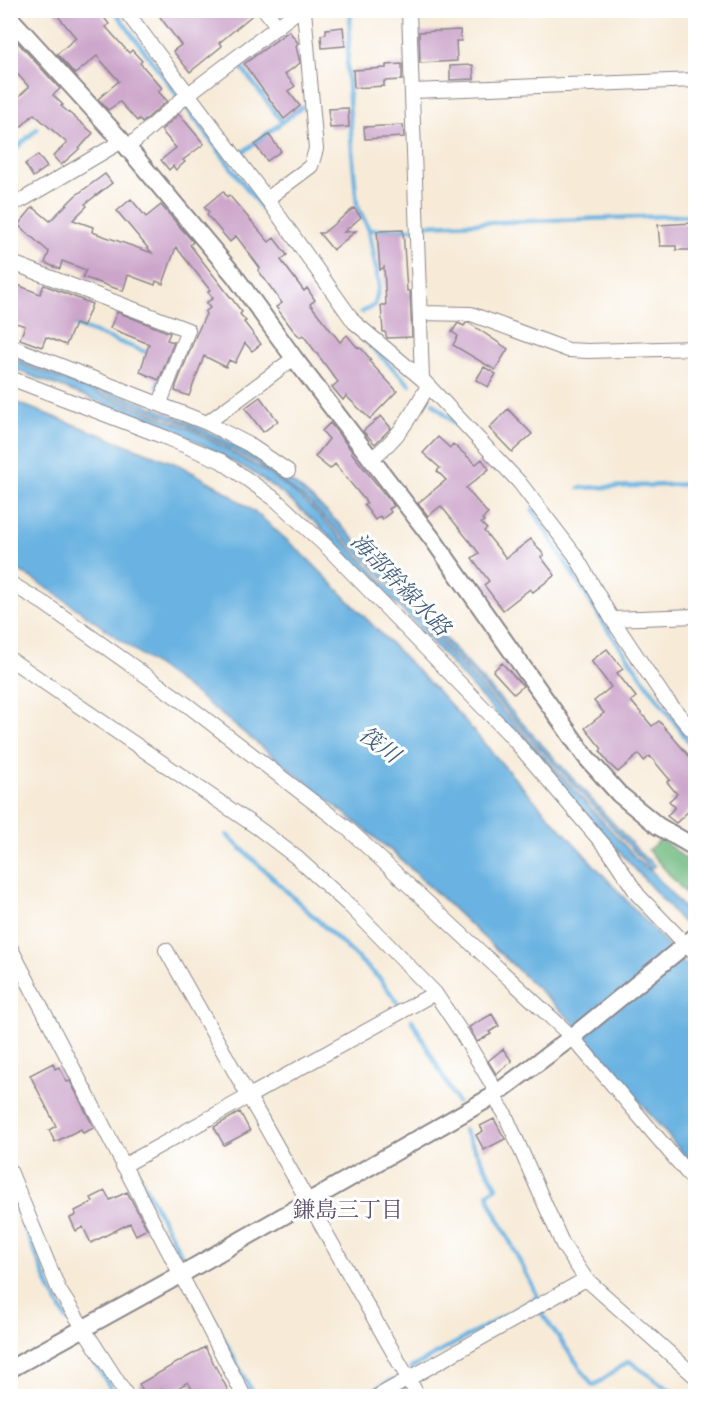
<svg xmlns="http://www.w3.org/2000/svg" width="706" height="1407" viewBox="0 0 706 1407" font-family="'Libre Bodoni','Noto Serif JP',serif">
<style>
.forest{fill:#72bc83;stroke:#4a6f5f;stroke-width:1.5}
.water{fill:#69b2e1;stroke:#466a8e;stroke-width:1.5}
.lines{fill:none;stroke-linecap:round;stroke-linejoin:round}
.stream{stroke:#69b2e1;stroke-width:4.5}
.building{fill:#cca5cb}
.minor-casing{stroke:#8c868a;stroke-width:16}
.tertiary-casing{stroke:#8c868a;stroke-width:20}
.minor{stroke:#fff;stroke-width:14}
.tertiary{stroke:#fff;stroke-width:16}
.labels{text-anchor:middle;stroke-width:6;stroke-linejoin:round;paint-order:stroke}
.water-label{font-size:22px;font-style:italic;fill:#3e5c7d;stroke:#fff}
.neighbourhood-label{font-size:22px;fill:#5e506d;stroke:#fff}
</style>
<rect width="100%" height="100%" fill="#fff"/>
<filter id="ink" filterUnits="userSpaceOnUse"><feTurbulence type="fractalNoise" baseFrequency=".0167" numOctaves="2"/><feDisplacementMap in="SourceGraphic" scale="12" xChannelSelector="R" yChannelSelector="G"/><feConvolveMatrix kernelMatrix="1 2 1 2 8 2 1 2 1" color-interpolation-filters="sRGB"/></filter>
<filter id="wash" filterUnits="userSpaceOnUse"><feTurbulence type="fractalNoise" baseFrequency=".008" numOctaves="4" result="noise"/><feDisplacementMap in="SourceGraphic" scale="24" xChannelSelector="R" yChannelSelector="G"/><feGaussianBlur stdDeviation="1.35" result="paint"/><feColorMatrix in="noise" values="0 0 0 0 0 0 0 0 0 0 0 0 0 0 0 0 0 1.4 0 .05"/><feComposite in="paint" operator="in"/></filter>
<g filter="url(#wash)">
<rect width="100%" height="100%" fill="#f7ebd8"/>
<path class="forest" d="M661 839 695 866V904L648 850Z"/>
<path class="water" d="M10 354C92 385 183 412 257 458 325 500 378 564 431 623 503 701 574 780 645 858L649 860 655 866 650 869 642 860 391 585 311 504 280 480 255 462 186 424 11 358Z
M10 360 189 428 263 470 287 487 311 507 408 607 644 867 651 870 695 921V936L413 621 318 525 284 495 252 472 181 433 11 368Z
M10 400 179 465 222 489 261 517 307 558 449 703 517 781 695 975V1168L573 1022 394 853 197 695 55 593 11 565Z"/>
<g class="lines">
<path class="stream" d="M114 10 332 303
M351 10 347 66 352 150 357 205 369 230 379 285 375 305 362 312
M239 64 282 122
M243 152 302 107
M10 154 37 129
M425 225 696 215
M369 230 413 229
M69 323 151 354
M352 328 410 385
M157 386 162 373
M433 403 455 424
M579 488 696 484
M533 510 604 624 696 752
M227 835 380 979 398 1003
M412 1020 457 1102
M134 1166 184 1260
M10 1191 50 1289 67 1320
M195 1284 254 1396
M540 1311 593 1386 629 1361 678 1396
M83 1345 116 1396
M411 1368 538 1297 490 1202 488 1193 497 1187 464 1130
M401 1390 405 1396
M362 1396 394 1379"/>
</g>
<g id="blocks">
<path class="building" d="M53 10H98L109 24 106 27 129 53 132 50 142 61 140 63 162 88 158 91 167 101 142 123 139 119 137 121 120 102 108 110 98 99 119 81 97 56 75 74 57 54 76 38Z
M169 10H256V12L219 43 222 46 190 72 173 51 181 45 160 17Z
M343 27 345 46 322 48 321 35 326 34V29Z
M460 30 461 41H456L457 61 420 63 419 32Z
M289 31 298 43 296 46 300 63 285 74 295 86 288 91 300 106 284 119 244 64Z
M10 34 60 89 53 95 63 105 61 106 93 133 77 151 61 165 53 156 67 143 34 114 21 127 10 116V105L29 87 10 66Z
M402 64V80L384 81V86L354 88 353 70 386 68V65Z
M473 65 474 79 450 80V66Z
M348 108 349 127 330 128 328 109Z
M179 114 204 144 183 160 185 162 176 170 173 166 169 170 161 160 176 148 161 130Z
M403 125 404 137 365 139 364 127Z
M269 135 281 151 267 161 255 145Z
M38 155 47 167 33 177 25 164Z
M105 174 112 183 85 204 87 206 73 220 93 227 92 232 152 253 117 211 131 199 146 217 161 205 193 242 190 245 242 312 240 314 246 321 244 322 261 344 252 351 245 343 235 363 229 360 226 367 204 356 189 396 175 391 176 386 196 335 206 314 205 312 210 308 206 303 213 298 208 292 210 290 176 247 163 284 156 281 155 285 128 275 123 291 83 277 86 270 62 261 60 269 45 263 49 252 18 225 33 207 50 221 75 196Z
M223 191 227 197 229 195 269 242 274 238 287 255 281 260 304 291 307 288 315 300 310 304 340 342 347 335 357 347 362 349 371 360 369 361 397 391 370 419 346 396 343 400 332 387 338 382 303 335 300 337 293 330 276 307 282 303 258 270 260 268 236 236 230 242 207 215 209 212 204 207Z
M354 208 361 217 344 232 356 231 333 250 319 233H323Z
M692 223 693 250H676V246H660L658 225Z
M403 230 407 291H410L412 337 387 338 385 332H383L381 305H386L384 267 380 270 377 231Z
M10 282 40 294 44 285 92 304 83 327 75 324 66 345 46 337 42 347 20 339 25 326 10 321Z
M117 312 170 333 167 340 174 342 159 380 140 372 149 344 110 328Z
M458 323 464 326 466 323H469L508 349 495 370 453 345 458 336 452 332Z
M484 367 496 374 488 387 476 380Z
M260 397 278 421 263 432 245 408Z
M508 409 532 434 512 452 489 428Z
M381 416 391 428 375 444 363 431Z
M330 423 352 451 351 452 394 506 389 509 391 512 382 519 380 516 375 520 364 505 367 503 335 464 330 469 315 457 329 439 322 431Z
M438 437 450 448 453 444 476 464 482 459 489 469 466 488 488 514 482 519 484 521 481 523 487 529 484 531 506 558 531 539 544 555 541 557 555 575 533 592 530 589 503 610 484 585 489 581 472 558 479 553 441 506 428 516 418 503 446 480 437 471 440 468 423 453Z
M607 649 623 669 617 673 636 697 631 701 652 726 659 721 696 764V804L676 823 667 816 675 807 669 801 677 794 667 782 670 780 650 756 644 761 639 754 618 772 608 763 600 751 602 749 585 728 604 713 594 701 611 687 591 661Z
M502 663 523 686 514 694 493 671Z
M492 1014 499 1026 489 1032 491 1034 477 1042 469 1027Z
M503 1049 512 1061 496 1074 488 1061Z
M53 1063 55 1069 59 1067 67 1082 70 1081 94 1128 83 1133 81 1129 55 1142 49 1130 56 1126 30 1075Z
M240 1112 250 1131 224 1145 214 1127Z
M494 1119 505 1139 484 1150 476 1135 483 1131 480 1126Z
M105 1191 110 1200 127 1192 147 1229 136 1235 130 1223 91 1243 83 1227 76 1231 70 1218 76 1215 75 1211 93 1202 91 1198Z
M205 1347 231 1396H196L188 1382 166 1395 163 1389 149 1396H146L139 1384Z"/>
</g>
</g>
<g filter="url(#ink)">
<use href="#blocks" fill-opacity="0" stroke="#8c868a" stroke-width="1.5"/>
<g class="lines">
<defs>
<path id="minor" d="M125 10 267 199 354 322 422 379 519 482 575 555 612 619 696 616
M265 10 278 27
M409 10 422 379
M412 91 696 80
M127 148 187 95 299 10
M267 199 311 166 316 149 304 10
M10 204 22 200 122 141
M10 262 188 330 160 403
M420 313 471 314 568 350 588 351 696 348
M10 346 207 423 248 444 288 471
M10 378 167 438 221 461 275 499 329 549 509 734 609 851 638 895 696 955
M207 423 294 358
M371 459C401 436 410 417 428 386
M10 583 45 604 190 707 346 827 572 1037 696 1183
M612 619 664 697 696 735
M10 659 258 828 296 857 351 907 435 993 461 1032 497 1093
M10 947 244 1396
M166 950 418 1396
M493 1096 504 1112 563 1245 586 1279 696 1377
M123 1166 435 993
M10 1171 59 1290 127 1396
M378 1396 586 1279"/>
<path id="tertiary" d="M10 18 122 141 234 275 294 358 434 541 586 757 619 794 658 826 696 848
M10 1369 180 1275 493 1096 572 1037 696 936"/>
</defs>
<use href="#minor" class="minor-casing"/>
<use href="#tertiary" class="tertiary-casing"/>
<use href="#minor" class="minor"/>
<use href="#tertiary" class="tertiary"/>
</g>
</g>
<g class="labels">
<g class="water-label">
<text transform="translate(401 584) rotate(46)" y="8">海部幹線水路</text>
<text transform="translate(380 744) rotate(37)" y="8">筏川</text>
</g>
<g class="neighbourhood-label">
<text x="348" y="1217">鎌島三丁目</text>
</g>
</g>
<rect width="706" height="1407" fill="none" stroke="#fff" stroke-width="36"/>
</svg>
